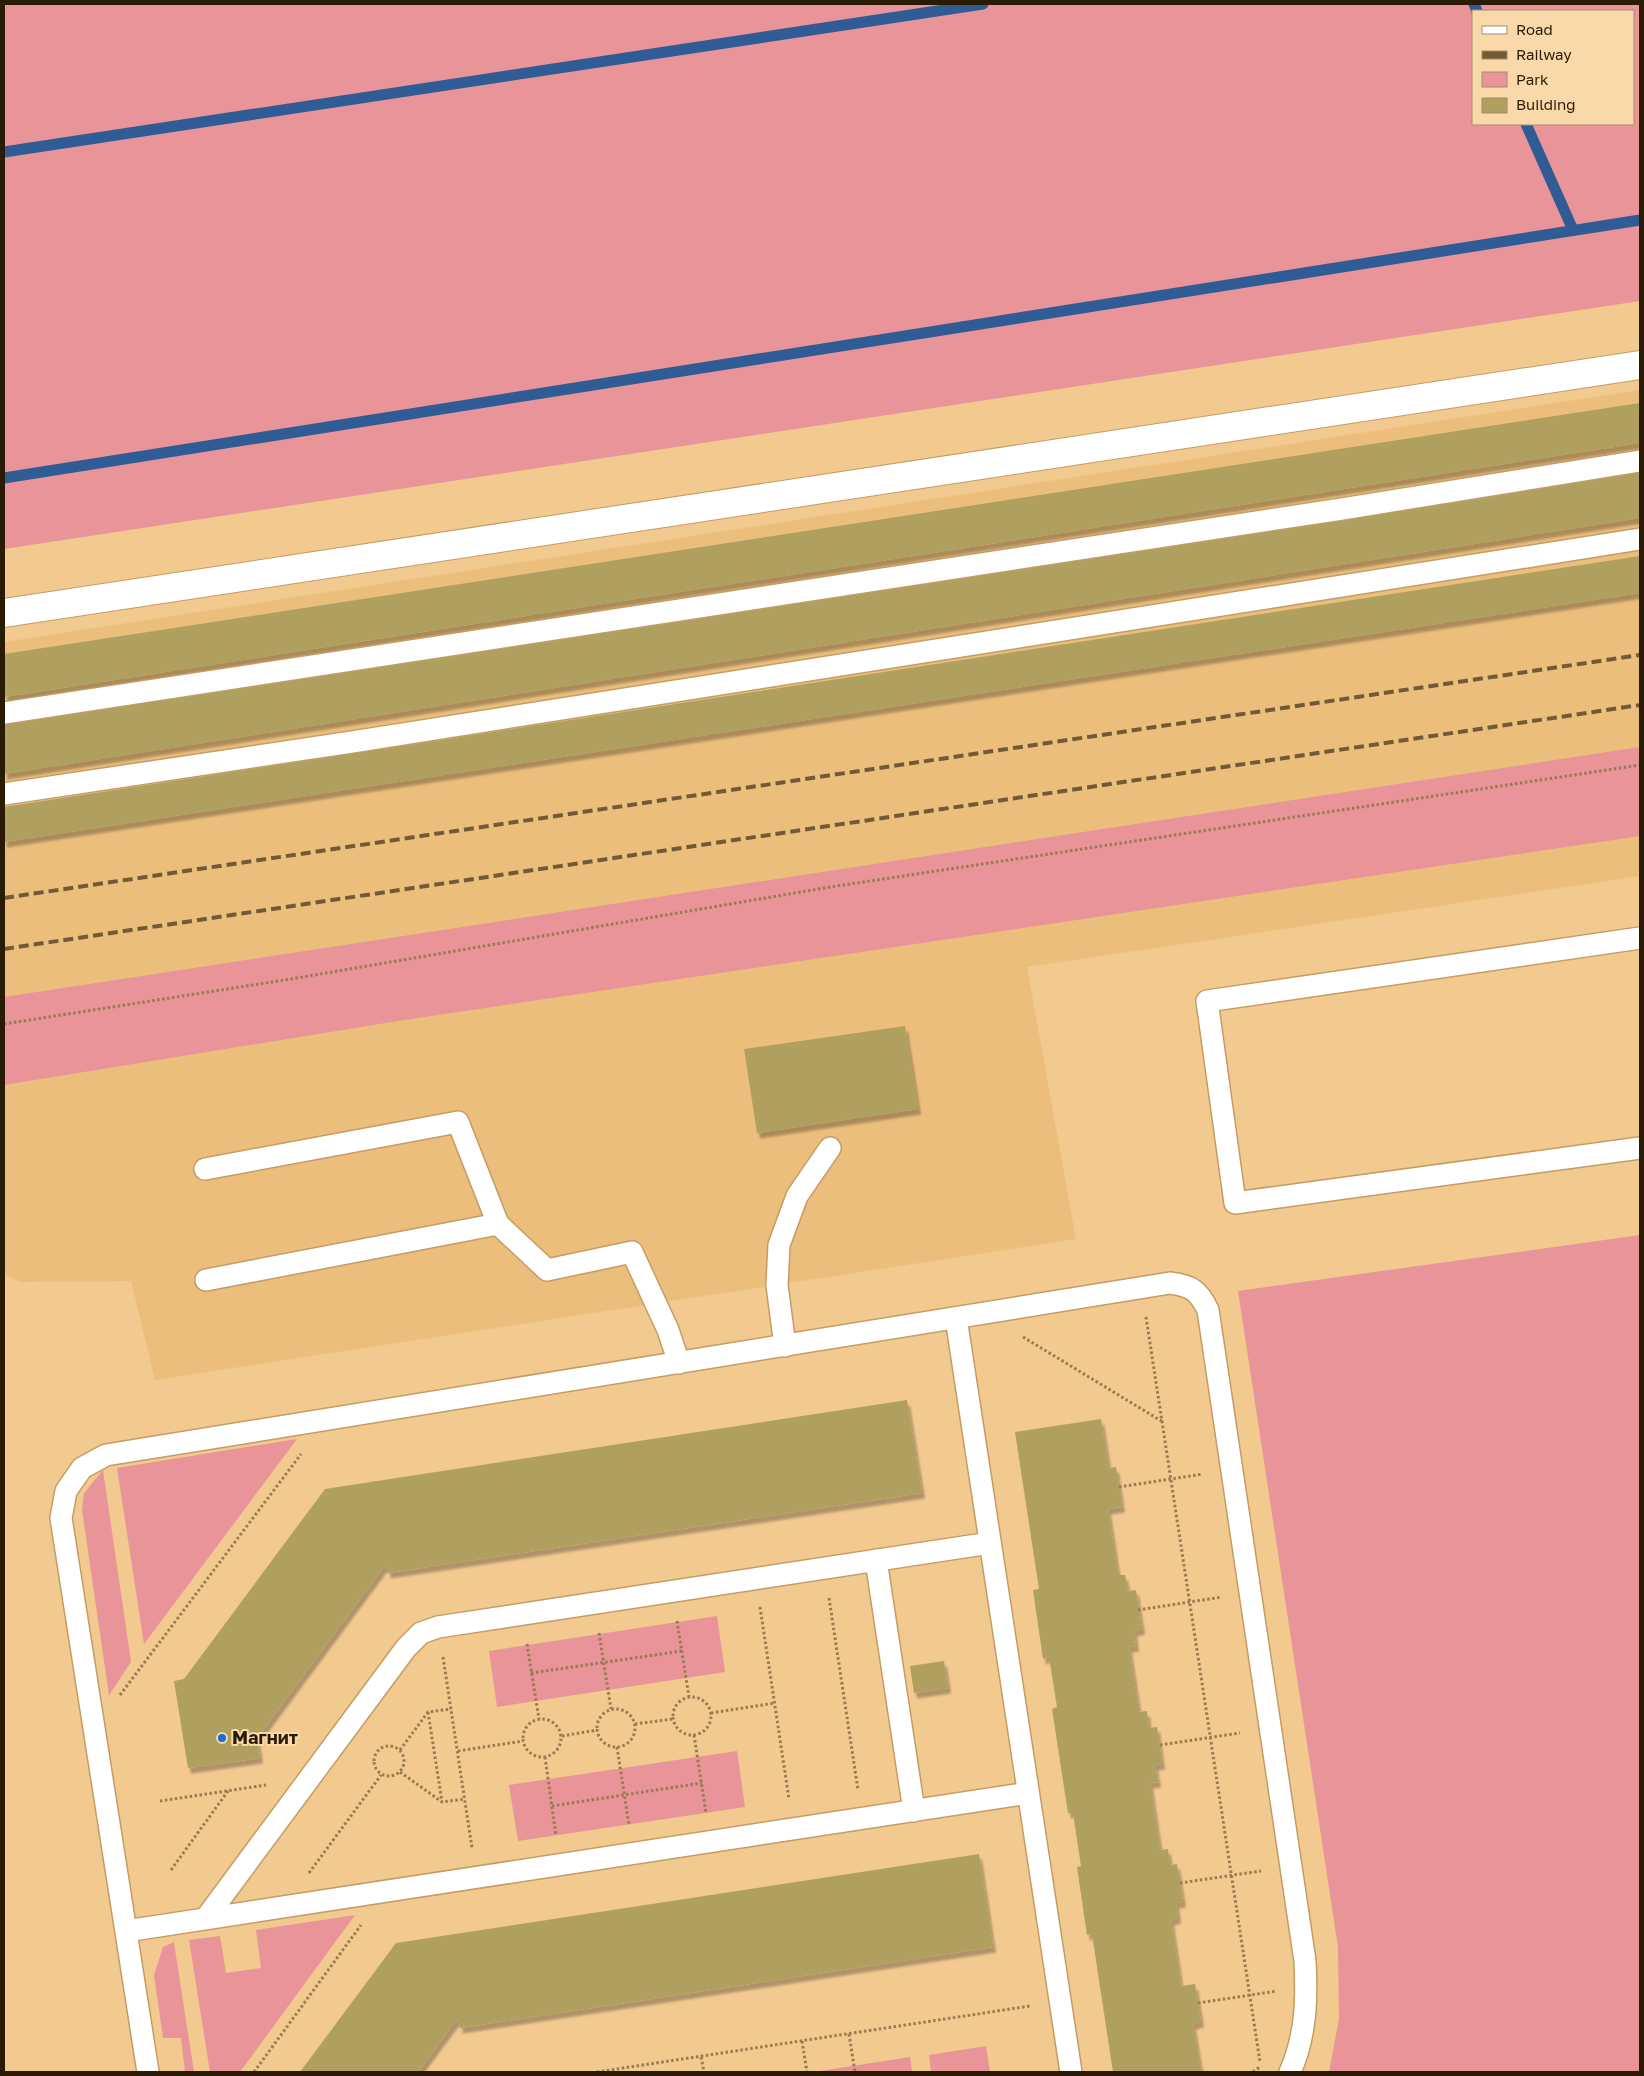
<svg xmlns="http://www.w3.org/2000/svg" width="1644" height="2076" viewBox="0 0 1644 2076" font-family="'Golos Text',sans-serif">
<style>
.built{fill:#ebbe7c}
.green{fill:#e89499;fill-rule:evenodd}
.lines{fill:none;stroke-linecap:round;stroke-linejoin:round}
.stream{stroke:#2f5c95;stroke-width:11}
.building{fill:#afa05e;filter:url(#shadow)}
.lane-casing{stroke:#c49d64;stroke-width:24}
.street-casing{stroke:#c49d64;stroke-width:30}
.path{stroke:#987b51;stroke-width:3;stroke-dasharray:2.5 2.5;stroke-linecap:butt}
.lane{stroke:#fff;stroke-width:21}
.street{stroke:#fff;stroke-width:28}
.rail{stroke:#735a37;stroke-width:4;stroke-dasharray:10 5;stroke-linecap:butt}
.poi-dot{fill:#136ed7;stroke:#f9d8aa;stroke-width:2}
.labels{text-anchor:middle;stroke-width:4;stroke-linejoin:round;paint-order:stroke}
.poi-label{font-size:18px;font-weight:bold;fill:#2a1b04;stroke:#f9d8aa;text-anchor:start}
</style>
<defs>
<filter id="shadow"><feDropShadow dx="3" dy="5.5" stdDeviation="1" flood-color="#0004"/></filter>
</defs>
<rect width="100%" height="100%" fill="#f2c98f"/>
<path class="built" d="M1640 390V876L1027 967 1076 1239 155 1380 131 1281 20 1282 4 1274V642Z"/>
<path class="green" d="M4 4H1640V301L4 549ZM1633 11V124H1473V11Z
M1640 747V836L398 1021 4 1085V997Z
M1640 1235V2072H1329L1339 2019 1338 1947 1238 1291Z
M297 1439 144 1644 117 1468Z
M103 1470 131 1662 109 1695 82 1510 84 1493Z
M717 1616 725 1672 497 1707 489 1651Z
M737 1751 745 1807 518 1841 509 1785Z
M355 1915 240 2072H210L189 1940 220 1936 226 1973 261 1968 256 1930Z
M174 1942V1943L194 2072H185L181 2038H163L154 1975 163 1947Z
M986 2046 990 2072H931L929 2055Z
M910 2057 912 2072H814Z"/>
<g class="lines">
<path class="stream" d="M1474 4 1477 11
M1526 124 1573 230
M4 152 983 4
M4 478 1640 220"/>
</g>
<path class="building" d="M1640 403V443L4 697V654Z
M1640 469V518L4 774V721Z
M1640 556V593L4 842V807Z
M905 1026 918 1109 757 1133 744 1049Z
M907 1400 922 1493 388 1573 387 1567 383 1568 257 1738 260 1758 188 1768 174 1681 184 1679 325 1489Z
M1101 1419 1109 1468 1116 1467 1122 1507 1108 1509 1118 1575H1125L1128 1591 1136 1590 1142 1629 1134 1631 1136 1646 1129 1647 1139 1712 1147 1711 1149 1728 1157 1727 1162 1764 1155 1765 1158 1782 1150 1783 1160 1850 1168 1849 1170 1865 1177 1864 1183 1902 1176 1903 1178 1918 1171 1920 1181 1986 1195 1984 1201 2022 1193 2024 1201 2072H1113L1092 1934 1087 1935 1077 1867 1081 1866 1073 1813H1068L1052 1709 1057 1707 1049 1657 1043 1659 1033 1590 1039 1589 1015 1432Z
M944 1661 948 1688 914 1693 910 1666Z
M979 1854 993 1947 460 2028 459 2021 455 2022 418 2072H300L396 1943Z"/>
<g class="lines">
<defs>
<path id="lane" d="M4 713 1342 509 1640 461
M4 794 352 742 1640 539
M1640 938 1207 1001 1235 1203 1640 1148
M205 1169 458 1122 498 1224
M206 1280 498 1224 547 1270 632 1252 668 1330 679 1363
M956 1318 1071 2072
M785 1346 777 1285 779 1245 797 1196 830 1148
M876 1560 914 1811
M206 1918 406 1648 421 1633 438 1627 990 1543
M126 1931 1028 1793
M148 2072 61 1518 66 1491 82 1468 106 1455 1170 1283C1192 1286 1198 1290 1208 1310L1305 1961C1307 2000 1306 2036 1290 2072"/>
<path id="street" d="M4 613 1640 365"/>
</defs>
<use href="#lane" class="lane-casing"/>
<use href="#street" class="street-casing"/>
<path class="path" d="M4 1024 291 979 830 887 1640 765
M1146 1317 1260 2062
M1023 1337 1163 1422
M1119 1487 1203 1474
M829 1598 858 1790
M760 1607 789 1799
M1138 1610 1222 1597
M677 1621 689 1697
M599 1633 611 1709
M527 1644 539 1719
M443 1657 472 1848
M531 1673 682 1651
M120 1695 301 1454
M673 1716a19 19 0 1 1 38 0a19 19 0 1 1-38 0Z
M597 1728a19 19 0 1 1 38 0a19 19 0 1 1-38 0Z
M428 1712 442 1802
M711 1713 775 1703
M523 1738a19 19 0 1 1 38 0a19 19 0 1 1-38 0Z
M635 1724 673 1719
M694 1735 706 1813
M562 1736 597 1730
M1160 1745 1240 1733
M374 1761a15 15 0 1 1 30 0a15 15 0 1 1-30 0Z
M617 1747 629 1825
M400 1750 428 1712 451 1709
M458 1751 523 1741
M545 1757 556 1836
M400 1772 442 1802 465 1799
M160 1801 266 1785
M552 1806 702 1783
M171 1870 228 1791
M309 1873 381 1775
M1180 1883 1261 1871
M1198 2003 1277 1991
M849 2034 855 2072
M802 2041 807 2072
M701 2057 704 2072
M254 2072 361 1925
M597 2072 1030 2006
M1253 2072 1261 2066"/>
<use href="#lane" class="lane"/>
<use href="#street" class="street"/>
<path class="rail" d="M4 898 1640 655
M4 949 1640 705"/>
</g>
<circle class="poi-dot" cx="222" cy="1738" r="5"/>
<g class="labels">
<g class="poi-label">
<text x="232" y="1744">Магнит</text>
</g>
</g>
<rect width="1644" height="2076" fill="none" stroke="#2a1b04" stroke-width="10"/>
<rect x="1472" y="10" width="162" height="115" fill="#f9d8aa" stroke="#a68c68"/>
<rect x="1482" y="26" width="25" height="8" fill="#ffffff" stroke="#a68c68"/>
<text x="1516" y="35" font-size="15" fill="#2a1b04">Road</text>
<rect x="1482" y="51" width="25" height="8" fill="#735a37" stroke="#a68c68"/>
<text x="1516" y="60" font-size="15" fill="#2a1b04">Railway</text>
<rect x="1482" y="72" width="25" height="15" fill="#e89499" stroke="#a68c68"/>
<text x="1516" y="85" font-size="15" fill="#2a1b04">Park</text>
<rect x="1482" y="98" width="25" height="15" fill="#afa05e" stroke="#a68c68"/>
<text x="1516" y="110" font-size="15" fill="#2a1b04">Building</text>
</svg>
